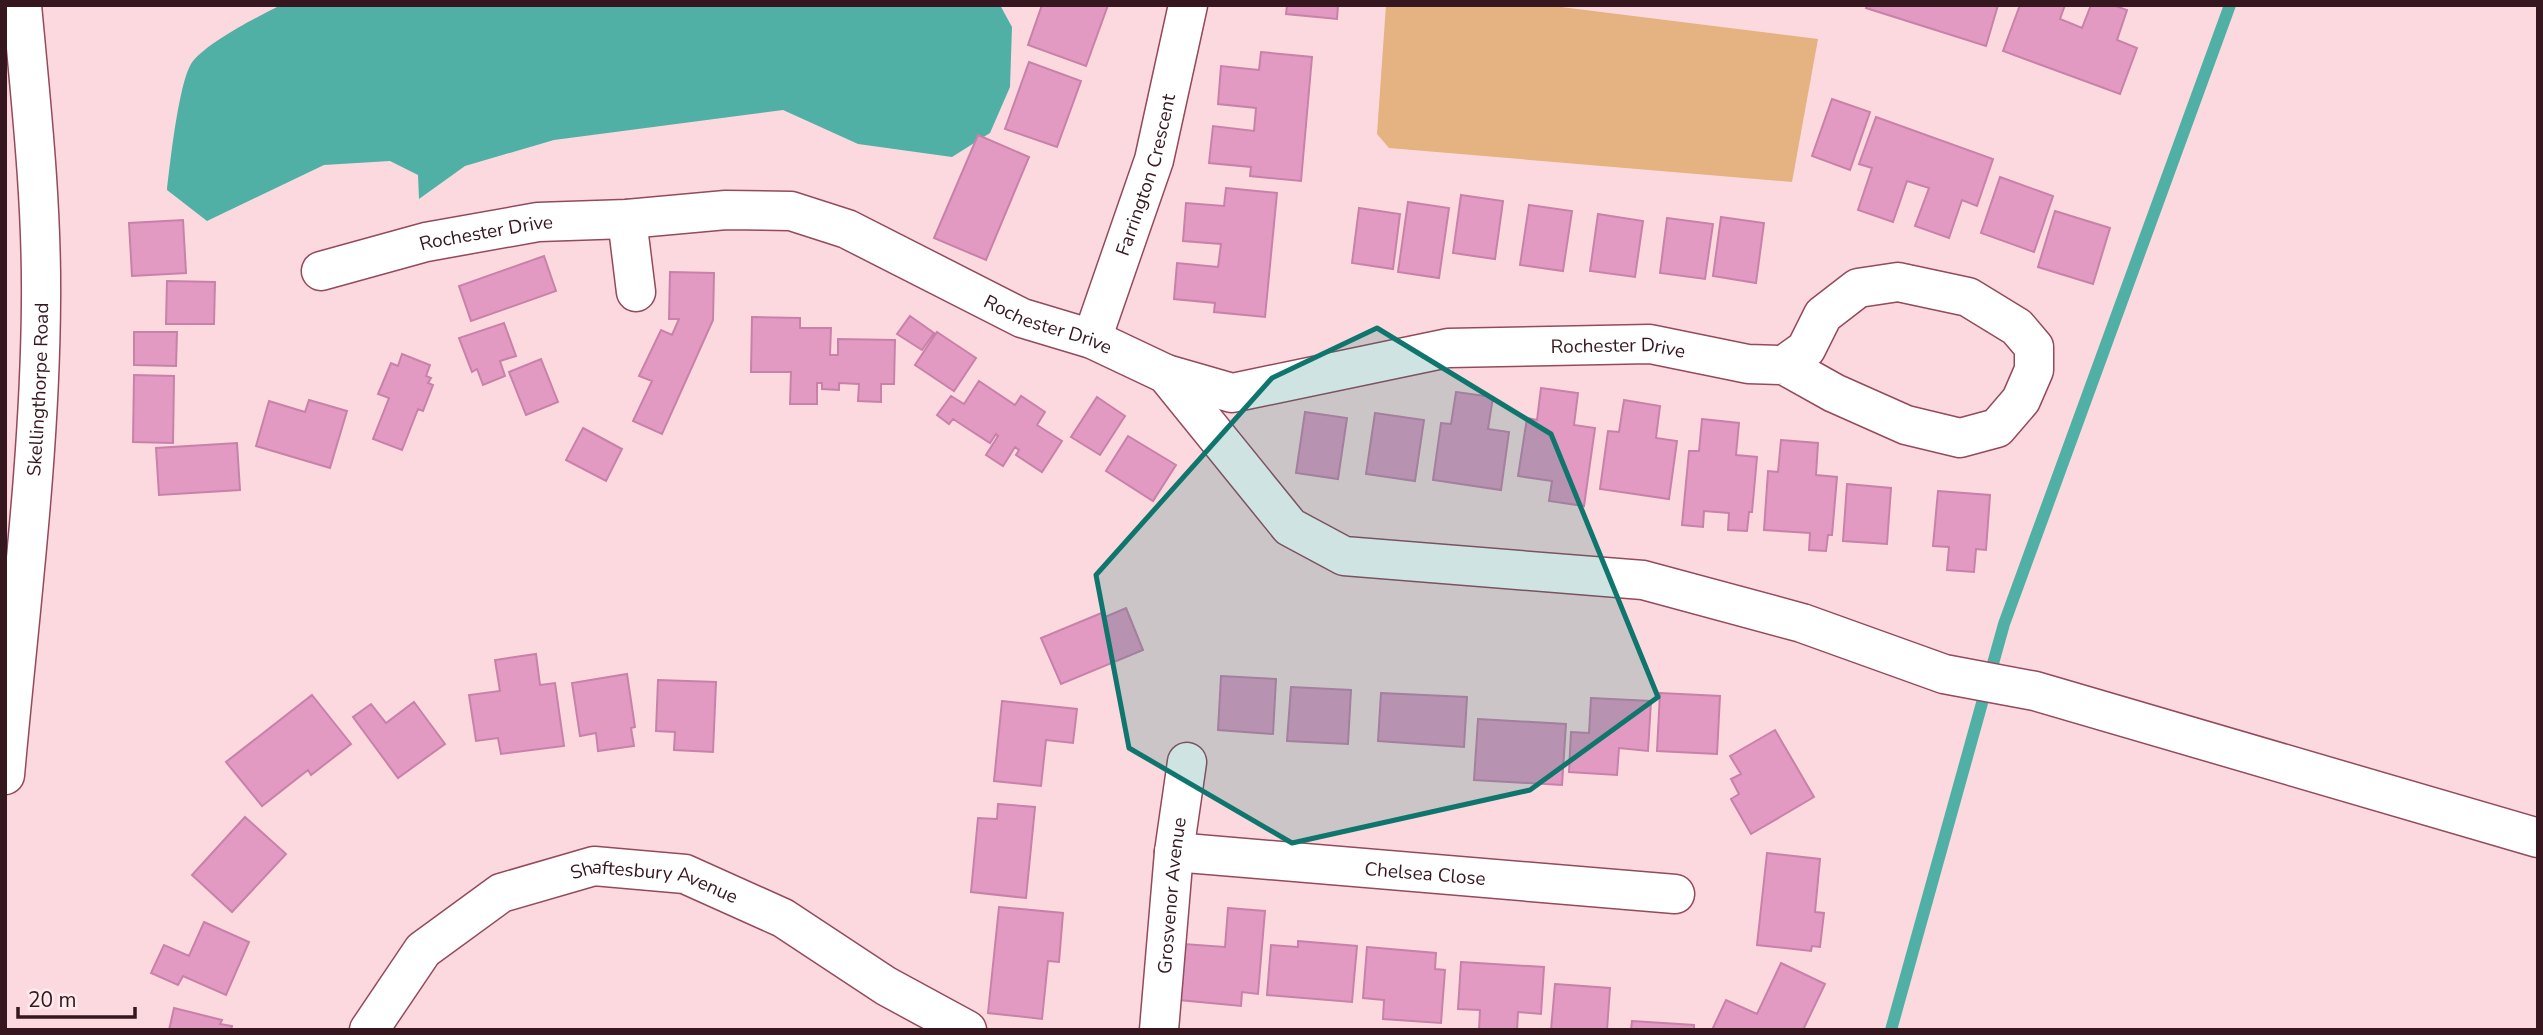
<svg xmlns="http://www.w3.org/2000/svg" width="2543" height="1035" viewBox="0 0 2543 1035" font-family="'Nunito Sans',sans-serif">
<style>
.green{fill:#e5b281}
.water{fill:#51b0a5}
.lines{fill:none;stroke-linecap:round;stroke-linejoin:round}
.stream{stroke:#51b0a5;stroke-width:12}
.building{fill:#e29ac2;stroke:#c882a9;stroke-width:2}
.minor-casing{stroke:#944a5d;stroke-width:41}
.major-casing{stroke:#944a5d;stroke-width:41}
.minor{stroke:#fff;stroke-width:38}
.major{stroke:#fff;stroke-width:38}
.marked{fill:#0f766e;fill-opacity:0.2;stroke:#0f766e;stroke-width:5;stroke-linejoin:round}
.labels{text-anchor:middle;stroke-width:5;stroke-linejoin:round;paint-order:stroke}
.street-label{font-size:19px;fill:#36171f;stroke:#fdebee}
</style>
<rect width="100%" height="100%" fill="#fcd9df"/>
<path class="green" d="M1386 5H1545L1818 39 1792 182 1389 148 1377 134Z"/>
<path class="water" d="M281 5H1000L1012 27 1010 87 990 133 952 157 858 144 783 110 554 140 465 166 419 199 418 175 390 161 324 165 207 221 167 190C170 165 179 78 193 61 210 41 257 17 281 5Z"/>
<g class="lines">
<path class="stream" d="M1891 1030 2004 624 2230 5"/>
</g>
<path class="building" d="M1042 5H1108L1086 66 1028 45Z
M1287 5H1338L1337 19 1286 14Z
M1867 5H1998L1986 46 1866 8Z
M2020 5H2065L2060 19 2082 28 2091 5H2113L2127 10 2117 40 2137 48 2120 94 2003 51Z
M1261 52 1312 57 1301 181 1250 176 1251 167 1209 163 1213 126 1254 131 1256 108 1218 104 1221 66 1259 70Z
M1029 62 1081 81 1057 147 1005 129Z
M1832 99 1870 112 1850 170 1812 156Z
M1876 117 1993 159 1977 206 1962 200 1949 238 1915 226 1929 188 1907 181 1893 222 1858 210 1872 168 1859 164Z
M978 135 1029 157 986 260 934 238Z
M2000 177 2053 196 2034 252 1981 233Z
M1226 188 1277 193 1265 317 1214 312 1215 303 1174 299 1177 263 1218 267 1221 244 1183 241 1186 203 1224 206Z
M1461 195 1503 201 1495 259 1453 253Z
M1408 202 1449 208 1439 278 1398 272Z
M1529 205 1572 211 1563 271 1520 265Z
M1359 208 1400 214 1393 269 1352 263Z
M2055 211 2110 228 2093 284 2038 267Z
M1598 214 1643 221 1635 277 1590 271Z
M1721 217 1764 223 1756 283 1713 276Z
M1667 218 1713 224 1705 279 1660 273Z
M183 220 186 273 132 276 129 223Z
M544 256 556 291 471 321 459 286Z
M670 272 714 273 713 320 662 434 633 421 652 381 639 376 661 330 672 335 679 319H669Z
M167 281 215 282 214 324H166Z
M910 316 934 333 922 350 897 334Z
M752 317 800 318V328H831L830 355H838V339L895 340 894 384H881V402L858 401 859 384 839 383V390L822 389V383H817V404H790L791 372H751Z
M504 323 516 356 500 361 505 376 483 385 477 369 472 372 459 338Z
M134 332H177L176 366 134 365Z
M937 332 976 358 954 391 915 365Z
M402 354 430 365 426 376 431 378 428 383 433 385 423 411 418 409 402 450 373 439 389 398 378 394 391 363 398 366Z
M541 359 558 402 526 415 509 372Z
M134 375 174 376 173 443 133 442Z
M979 381 1015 405 1021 396 1045 412 1037 425 1062 441 1042 472 1016 455 1019 450 1015 447 1003 466 986 455 998 436 996 434 990 443 953 419 949 424 937 415 951 396 964 404Z
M1541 388 1578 393 1574 425 1595 428 1584 506 1549 501 1552 481 1518 476 1527 418 1537 420Z
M1456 392 1493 397 1488 429 1509 432 1501 490 1433 480 1441 423 1451 424Z
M1097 397 1125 416 1100 455 1071 437Z
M309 400 347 411 330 468 256 446 269 401 305 412Z
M1624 400 1660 406 1656 438 1677 441 1669 499 1600 489 1608 431 1619 432Z
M1305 412 1347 418 1338 479 1296 473Z
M1375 413 1424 420 1415 481 1366 474Z
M1702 419 1739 423 1736 455 1757 457 1752 512H1749L1747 531 1728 530 1729 513 1704 511 1703 527 1682 525 1689 451H1699Z
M583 428 622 449 606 481 566 460Z
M1128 436 1176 465 1153 501 1106 471Z
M1781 440 1818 443 1816 475 1837 477 1832 535H1828L1826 551 1809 550 1810 533 1764 530 1768 471 1778 472Z
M237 443 240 490 159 495 156 448Z
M1847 484 1891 488 1887 544 1843 541Z
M1938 491 1990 495 1986 550 1976 549 1974 572 1947 570 1949 547 1933 546Z
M1126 608 1143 650 1061 684 1041 638 1104 612 1105 617Z
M536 654 540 685 555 683 564 746 501 754 498 738 476 741 469 695 500 691 495 660Z
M627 674 635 727 631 728 634 746 598 751 596 733 580 736 572 683Z
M1221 676 1276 679 1273 734 1218 730Z
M658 680 716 682 713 752 674 750 675 732 656 731Z
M1291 687 1351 690 1348 744 1287 741Z
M1381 693 1467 697 1464 747 1378 741Z
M1660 693 1720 696 1717 754 1657 751Z
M312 695 351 744 311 775 308 770 262 806 226 762Z
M1591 698 1651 701 1648 751 1619 748 1617 775 1569 772 1571 732 1589 733Z
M1002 701 1077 709 1073 743 1046 740 1041 786 994 781Z
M414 702 445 744 398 778 353 717 371 704 386 723Z
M1478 719 1566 724 1562 785 1474 780Z
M1775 730 1814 797 1751 834 1731 799 1739 794 1731 779 1741 774 1730 756Z
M998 804 1035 807 1026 898 971 892 978 818 997 819Z
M245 817 286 854 232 912 192 875Z
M1767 853 1820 859 1815 912 1824 913 1820 947 1812 946 1811 951 1757 945Z
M999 907 1063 913 1059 962 1048 961 1042 1019 988 1013Z
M1228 908 1265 911 1258 994 1242 992 1241 1006 1179 1000 1184 944 1225 947Z
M204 922 249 942 226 995 183 976 178 985 151 973 164 945 189 956Z
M1298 941 1357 946 1352 1002 1267 995 1271 945 1298 947Z
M1367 947 1436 953 1435 969 1445 970 1441 1023 1383 1019 1384 1000 1363 998Z
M1461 962 1544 967 1541 1014 1518 1012 1517 1030H1479L1480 1010 1458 1009Z
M1781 963 1825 984 1803 1030H1712L1726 1000 1757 1014Z
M1555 984 1610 988 1607 1030H1551Z
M174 1008 222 1020 220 1024 232 1026 231 1030H169Z
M1632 1021 1694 1025V1030H1631Z"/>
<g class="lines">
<defs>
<g id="minor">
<path d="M627 219 636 292"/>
<path id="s1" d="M321 271 426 242 538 222 627 219 726 210 791 211 847 229 1022 318 1092 339 1166 374 1232 393 1448 348 1650 344 1748 364 1784 365 1806 349 1823 315 1858 288 1898 282 1968 297 2017 327 2034 347V370L2021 400 1997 428 1960 438 1906 425 1834 393 1784 365"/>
<path id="s2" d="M1092 339 1154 160 1188 5"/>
<path d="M1166 374 1290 527 1344 556 1643 580 1802 623 1944 674 2035 691 2538 838"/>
<path id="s3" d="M1174 852 1675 894"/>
<path id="s4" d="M369 1030 423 950 501 893 594 866 685 874 783 918 886 986 967 1030"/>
<path id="s5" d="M1159 1030 1174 852 1187 762"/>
</g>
<g id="major">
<path id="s6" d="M5 775C19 618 40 459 41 301 42 202 31 103 22 5"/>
</g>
</defs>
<use href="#minor" class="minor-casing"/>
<use href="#major" class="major-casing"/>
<use href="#minor" class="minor"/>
<use href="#major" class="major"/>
</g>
<path class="marked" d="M1377 328 1551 434 1658 697 1530 790 1292 843 1129 748 1096 575 1272 378Z"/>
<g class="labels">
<g class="street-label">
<text dy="7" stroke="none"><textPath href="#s2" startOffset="173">Farrington Crescent</textPath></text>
<text dy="7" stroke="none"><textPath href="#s1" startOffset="170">Rochester Drive</textPath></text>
<text dy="7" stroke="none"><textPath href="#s1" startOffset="758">Rochester Drive</textPath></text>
<text dy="7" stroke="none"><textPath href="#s1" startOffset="1346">Rochester Drive</textPath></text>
<text dy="7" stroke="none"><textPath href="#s6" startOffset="387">Skellingthorpe Road</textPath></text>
<text dy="7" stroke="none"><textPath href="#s3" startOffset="252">Chelsea Close</textPath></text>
<text dy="7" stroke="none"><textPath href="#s4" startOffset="352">Shaftesbury Avenue</textPath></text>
<text dy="7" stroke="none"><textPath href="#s5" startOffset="135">Grosvenor Avenue</textPath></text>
</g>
</g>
<rect width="2543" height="1035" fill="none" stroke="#36171f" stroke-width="14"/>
<path d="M18 1007v10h117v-10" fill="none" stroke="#36171f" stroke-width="3.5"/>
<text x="28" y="1007" font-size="21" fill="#36171f" stroke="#fdebee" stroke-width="5" paint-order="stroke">20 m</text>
</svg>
